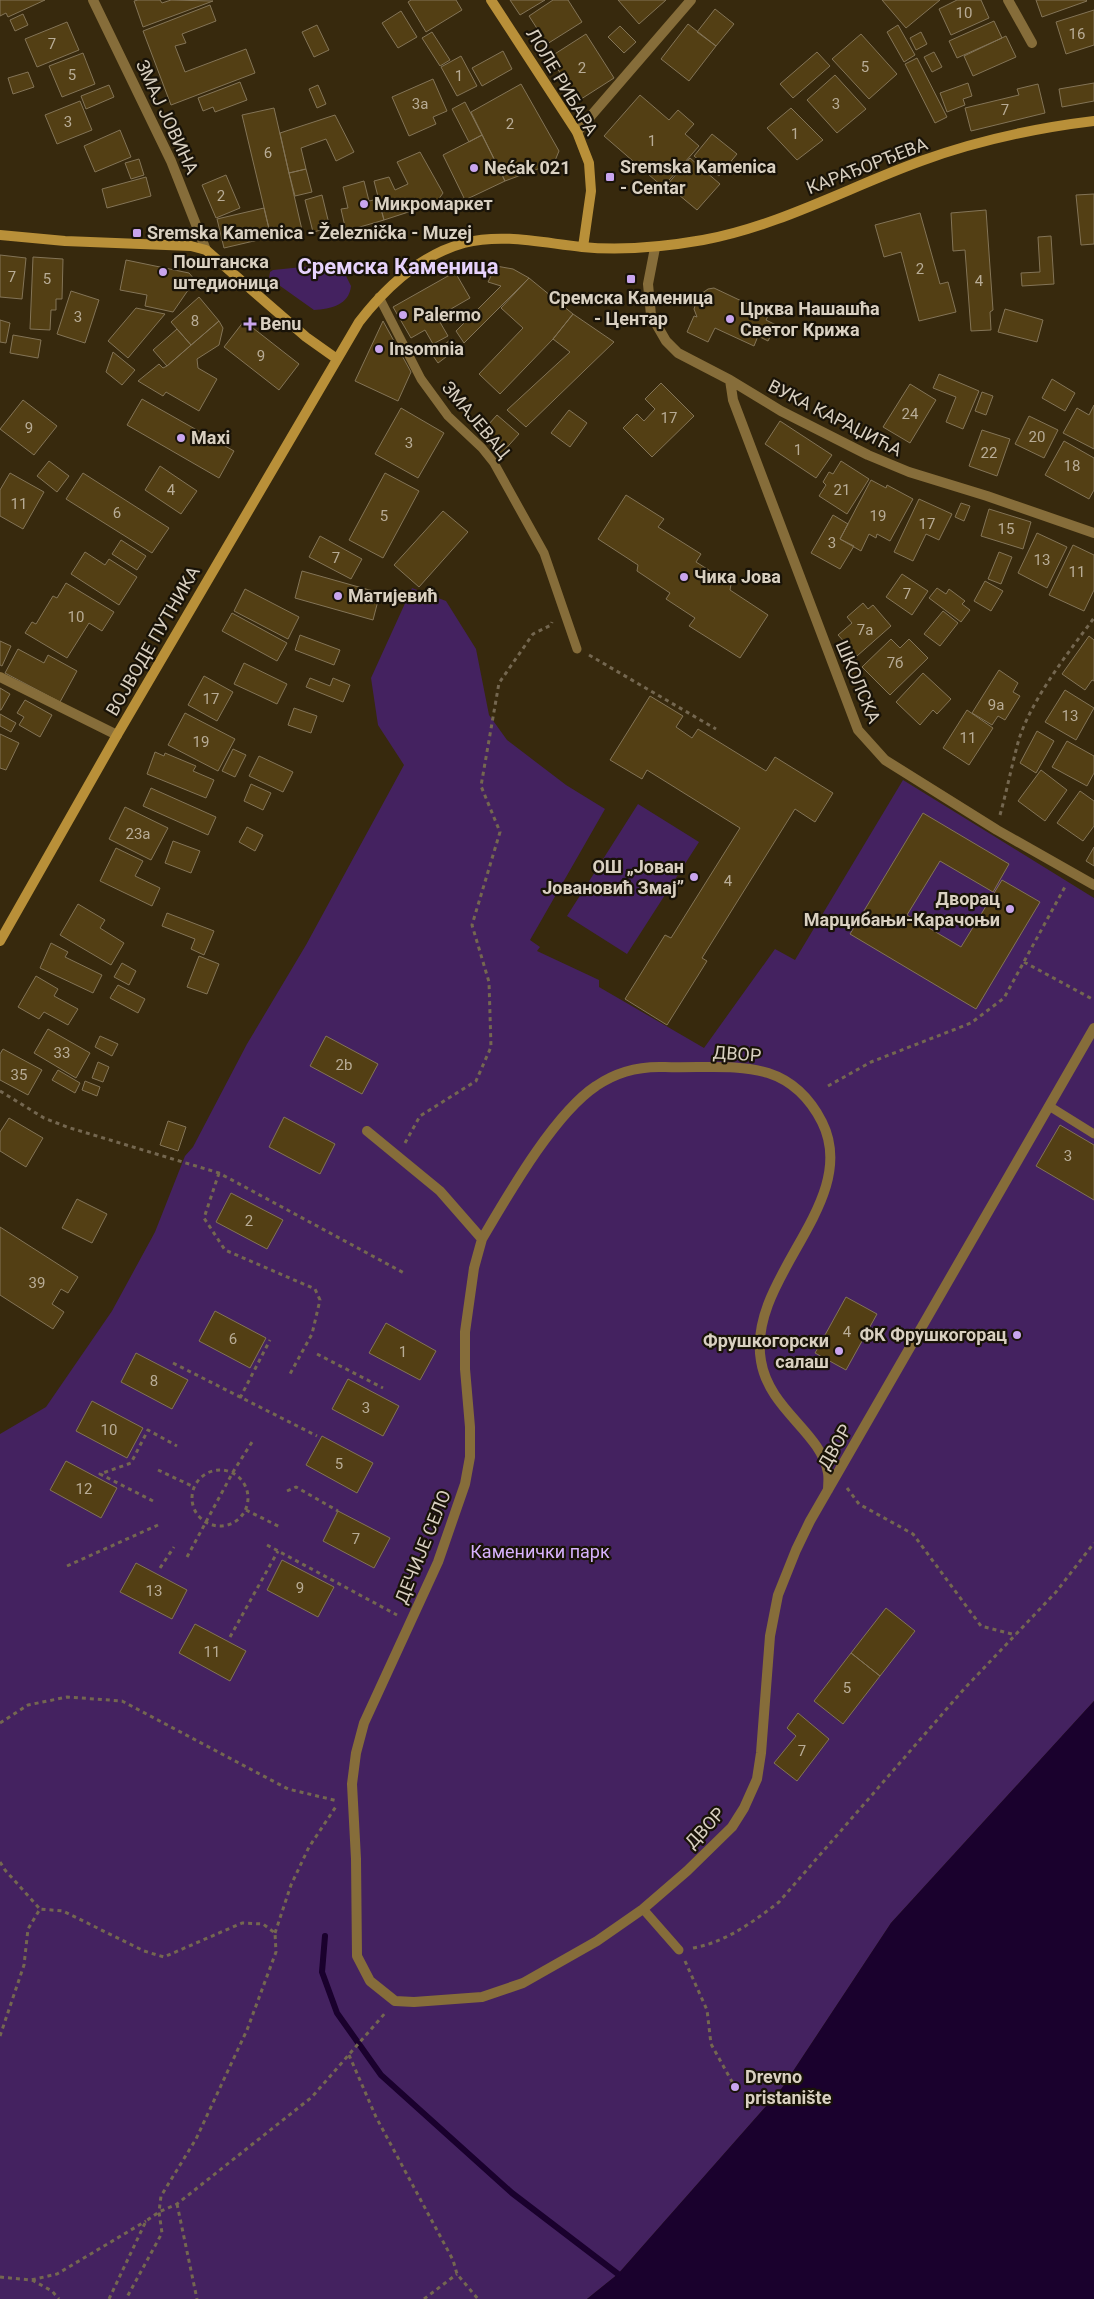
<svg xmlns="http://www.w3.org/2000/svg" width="1094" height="2299" viewBox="0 0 1094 2299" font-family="Roboto,sans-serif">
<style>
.green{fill:#442260}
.water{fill:#1a012d}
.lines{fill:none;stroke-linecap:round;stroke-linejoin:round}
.stream{stroke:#1a012d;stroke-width:6}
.building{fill:#533f14;stroke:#837457}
.path{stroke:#746750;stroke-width:3;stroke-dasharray:4 4;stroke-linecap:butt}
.lane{stroke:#866d3a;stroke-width:9}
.street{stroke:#866d3a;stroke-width:10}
.secondary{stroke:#b99039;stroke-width:10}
.poi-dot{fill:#c9a5ee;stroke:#191308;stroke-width:2}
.labels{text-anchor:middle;stroke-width:4.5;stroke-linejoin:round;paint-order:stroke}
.number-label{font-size:15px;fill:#b8ac96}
.street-label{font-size:18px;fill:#d9d0c1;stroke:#191308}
.poi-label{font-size:18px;font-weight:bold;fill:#d9d0c1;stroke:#191308;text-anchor:start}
.park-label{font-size:18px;fill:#d7b2fd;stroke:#191308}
.district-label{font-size:22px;font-weight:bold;fill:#e7d3fd;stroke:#191308}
</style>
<rect width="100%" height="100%" fill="#37290d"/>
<path class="green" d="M332 264 344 272 351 286C349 305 331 309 314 310L269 278 270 272 273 270Z
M412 588 446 601 476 649 489 715 507 740 566 785 605 809 530 940 540 947 537 951 599 980V987L704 1048 775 949 795 960 903 780 1094 898V1701L891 1923 782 2088 618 2274 587 2299H0V1434L46 1407 112 1311 155 1232 185 1156 193 1147 247 1044 306 945 404 765 378 725 371 678Z
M638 804 699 842 627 954 567 916Z"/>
<path class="water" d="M1094 1701V2299H587L618 2274 782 2088 891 1923Z"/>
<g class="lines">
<path class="stream" d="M325 1936 322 1972 337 2013 381 2075 512 2193 618 2274"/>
</g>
<path class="building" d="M0 0H45L8 17 6 13 0 16Z
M138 0H160L162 3 171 0 213 1 143 27 134 1Z
M411 0H456L462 10 426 32 408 2Z
M510 0H545L520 15Z
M553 0H568L582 22 547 44 529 16Z
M618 0H666L639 24Z
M882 0H940L906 28Z
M957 0H981L989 18 951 35 939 9Z
M1036 0H1086L1087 1 1042 17Z
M210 5 216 21 182 34 186 43 175 46 185 72 246 49 255 73 171 105 143 31Z
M715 9 734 24 716 46 697 32Z
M1094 10V45L1066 54 1056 22Z
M401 11 417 37 398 48 382 23Z
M23 14 28 25 15 31 10 20Z
M994 21 1002 38 957 58 949 41Z
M67 22 79 50 37 67 25 39Z
M688 24 716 46 689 81 661 59Z
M317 25 329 50 314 57 302 32Z
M898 25 915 55 904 62 887 32Z
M620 26 636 42 624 53 608 37Z
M432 32 450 60 440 66 422 38Z
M921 32 927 44 916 50 910 38Z
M586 34 614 78 578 101 550 57Z
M861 34 897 74 869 99 832 59Z
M1006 36 1016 57 973 76 964 56Z
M503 51 512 69 482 86 472 68Z
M817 52 830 66 793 98 780 84Z
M934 52 942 67 932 72 924 57Z
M83 53 95 84 62 97 49 66Z
M461 56 477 86 457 96 441 67Z
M917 58 947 117 935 123 905 64Z
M28 72 34 87 13 94 8 78Z
M835 75 866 109 837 133 807 100Z
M433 79 447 111 433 117 436 124 409 136 392 97Z
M240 82 247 100 215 112 213 107 203 111 198 98Z
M968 83 972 96 963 99 965 105 947 112 940 93Z
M1094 83V101L1062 107 1059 89Z
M521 84 559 151 554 163 505 181 471 112Z
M1038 84 1045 113 971 131 965 108 1019 95 1017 89Z
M109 85 114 97 86 109 81 96Z
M318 85 326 104 317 108 309 89Z
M640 95 669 120 678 110 694 124 685 134 699 146 663 187 604 136Z
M80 101 92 130 57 144 45 115Z
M465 102 482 135 469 142 452 109Z
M274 108 302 230 271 237 242 115Z
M791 108 823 140 797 160 767 128Z
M335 115 354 152 336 161 326 139 301 148 306 169 289 173 280 133Z
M120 130 131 157 95 172 84 146Z
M712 134 737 154 719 176 694 156Z
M482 135 505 181 465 200 443 155Z
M420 152 443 193 436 203 384 220 374 181 389 177 395 190 408 184 397 162Z
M690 158 720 184 697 210 667 185Z
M139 159 144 175 131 179 125 163Z
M306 169 312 192 295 196 289 173Z
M226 175 240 208 216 218 202 185Z
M146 177 151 196 107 208 102 189Z
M364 181 369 201 378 199 384 220 346 231 341 209 348 208 343 187Z
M1094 194V244L1081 245 1076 195Z
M322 195 330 228 313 232 305 200Z
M264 208 271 237 224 248 217 219Z
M986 210 993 310 990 312 991 330 971 331 965 250 953 251 951 213Z
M920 213 940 284 948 282 956 312 919 321 901 252 884 257 875 225Z
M1051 236 1054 284 1022 286 1021 273 1040 272 1038 237Z
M0 255 26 258 22 299 0 297Z
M33 257 63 259 62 299H56V310H51L50 330 30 329Z
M126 260 189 273 195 280 173 312 145 306 147 295 120 290Z
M496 266 513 269 529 278 464 343 456 331 501 286 488 282Z
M455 272 470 298 437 317 448 336 433 344 425 330 411 338 393 307Z
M529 278 573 314 553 339 500 394 479 374 523 328 501 308Z
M714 288 769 314 766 320 776 325 768 341 758 336 754 346 715 328 708 342 687 332 694 316 697 317 694 309 698 296 708 289Z
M71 291 99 300 85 343 57 334Z
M199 297 219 321 191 345 171 322Z
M136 308 165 314 128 358 108 341Z
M1005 309 1043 320 1037 342 998 332Z
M573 314 614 342 526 427 507 410 570 352 553 339Z
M0 320 10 323 6 343 0 342Z
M219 321 223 328 219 345 197 359 198 368 217 379 199 411 166 392 163 396 138 381 159 364 163 368 167 366Z
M244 321 299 364 279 390 224 347Z
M383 321 411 372 398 401 355 381Z
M177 329 191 345 167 366 153 350Z
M13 335 41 340 38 358 10 353Z
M452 339 458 348 438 363 431 353Z
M113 352 135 370 122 385 106 372Z
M939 374 979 391 963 429 946 422 956 397 933 388Z
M1052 379 1075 393 1065 411 1042 398Z
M661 383 694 416 652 457 623 428 637 414 644 421 655 409 645 399Z
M910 384 936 400 910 443 883 427Z
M982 392 993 396 986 415 975 411Z
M142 399 234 451 219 478 127 425Z
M23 400 57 426 34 455 0 429Z
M1094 405V449L1063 433 1077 408 1089 415Z
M401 408 444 433 418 478 375 454Z
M569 410 587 423 570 447 551 433Z
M497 415 519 434 501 454 479 435Z
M1029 416 1058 430 1044 458 1015 444Z
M780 421 832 455 816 478 765 444Z
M982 430 1010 439 997 476 969 466Z
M1064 441 1094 458V490L1089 499 1045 475Z
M49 461 69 476 57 492 37 476Z
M841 461 869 479 847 514 819 496 826 485 823 482 829 472 833 474Z
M160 466 197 491 181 514 145 490Z
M10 473 44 492 23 529 0 516V490Z
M83 473 169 528 152 553 66 499Z
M385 473 419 491 383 558 349 540Z
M871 480 886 488 887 485 913 499 890 541 877 534 876 538 869 534 861 551 840 539Z
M626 495 664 519 658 527 701 554 696 562 731 584 730 590 768 615 740 658 689 626 695 618 666 599 670 593 637 571 638 565 598 539Z
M919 499 952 514 939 540 926 534 913 561 894 552Z
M961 503 970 506 964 521 955 517Z
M989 509 1031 522 1023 549 981 536Z
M443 511 468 532 419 587 394 565Z
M833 515 848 524 840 539 854 546 840 569 811 553Z
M1037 533 1067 547 1047 588 1018 573Z
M320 536 362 559 351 579 309 557Z
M121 540 146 556 137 570 112 554Z
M1073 545 1094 555V590L1084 611 1049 595Z
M85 552 105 565 109 559 137 577 119 605 71 574Z
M999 552 1012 557 1001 584 988 579Z
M302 571 380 593 373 620 295 598Z
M902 574 928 591 912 615 886 597Z
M985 581 1003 591 991 611 974 601Z
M66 583 114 612 102 631 89 623 67 658 25 633 32 622 36 624 53 596 57 598Z
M937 588 946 594 949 589 965 601 962 604 970 610 961 622 929 598Z
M245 589 299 617 288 639 234 611Z
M863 603 868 609 873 605 891 626 857 656 838 635 852 623 847 617Z
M943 611 958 623 940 646 924 634Z
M232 613 287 643 277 661 222 631Z
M300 635 340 650 334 665 295 650Z
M1089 636 1094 640V681L1092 680 1085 690 1062 674Z
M891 639 900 648 909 639 928 658 890 695 862 667Z
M0 641 11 646 2 666 0 665Z
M18 649 44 663 48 655 77 671 60 702 5 673Z
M244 663 287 684 277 704 234 684Z
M999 670 1018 683 1013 692 1020 696 1005 720 998 716 992 725 972 713Z
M923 673 951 699 937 714 933 710 920 725 896 702Z
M204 676 233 692 217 721 188 705Z
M310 678 330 686 333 678 350 685 343 702 306 687Z
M0 688 10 694 1 710H0Z
M1065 690 1094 708 1076 740 1045 722Z
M650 696 683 716 676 727 692 738 698 729 766 771 775 757 833 793 815 822 795 809 702 958 707 961 667 1025 625 999 665 935 671 938 740 828 647 770 642 779 610 760Z
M25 700 52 715 40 737 19 725 24 717 17 713Z
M294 708 317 716 311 733 288 725Z
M967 710 993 728 969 765 943 748Z
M185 713 235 739 218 771 168 745Z
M0 714 16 723 11 732 0 726Z
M1037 731 1054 741 1036 773 1020 763Z
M0 734 19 743 6 770 0 768Z
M1067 741 1094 756V773L1087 786 1052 767Z
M233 749 246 755 235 777 222 771Z
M155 752 164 756 165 753 196 766 193 771 214 780 206 798 147 774Z
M259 756 293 772 283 792 249 776Z
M1041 770 1067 790 1045 821 1018 801Z
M251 784 271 793 263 810 244 801Z
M151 788 216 817 208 835 143 806Z
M1080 791 1094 801V826L1083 841 1057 823Z
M125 807 168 828 151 860 109 839Z
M923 813 1009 864 993 892 940 861 907 915 961 947 1002 880 1040 902 976 1009 850 934Z
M247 827 263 835 255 851 239 842Z
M173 841 200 851 191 873 165 863Z
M1094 847V866L1086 861Z
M116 848 143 861 135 876 160 888 152 906 100 881Z
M78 904 105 920 100 928 124 943 111 965 60 935Z
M167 913 214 931 204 955 191 949 195 939 162 926Z
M51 943 68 952 65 957 102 975 93 993 40 968Z
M199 956 219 964 207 994 187 987Z
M122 963 136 971 129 985 114 977Z
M36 976 58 989 54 996 78 1009 68 1025 44 1012 39 1019 18 1007Z
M118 985 145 999 138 1013 110 998Z
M48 1029 90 1053 76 1078 34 1053Z
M100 1036 118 1044 112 1056 95 1047Z
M326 1036 378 1064 362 1094 310 1066Z
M3 1049 42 1070 28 1095 0 1080V1054Z
M98 1062 109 1067 103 1082 92 1078Z
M58 1070 80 1083 75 1093 52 1080Z
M85 1081 100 1087 97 1096 82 1090Z
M284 1117 335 1144 320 1174 269 1147Z
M9 1118 43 1138 26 1167 0 1151V1132Z
M168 1121 186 1127 178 1151 160 1145Z
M1060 1125 1094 1145V1200L1036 1166Z
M231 1193 283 1220 267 1249 216 1222Z
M77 1199 107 1214 92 1243 62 1228Z
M0 1227 78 1277 68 1293 61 1289 52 1304 64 1312 53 1329 0 1295Z
M846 1297 877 1314 846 1370 815 1353Z
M215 1311 266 1338 250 1368 199 1341Z
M386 1323 436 1351 420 1380 369 1353Z
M136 1353 188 1380 172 1409 121 1382Z
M348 1379 399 1406 383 1436 332 1409Z
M92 1401 143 1428 127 1458 76 1431Z
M322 1436 373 1463 357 1493 306 1465Z
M66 1461 117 1488 101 1518 50 1490Z
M338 1511 390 1538 374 1568 323 1541Z
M282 1560 334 1587 318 1617 267 1590Z
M136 1563 187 1590 172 1619 120 1592Z
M886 1608 915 1631 880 1676 851 1653Z
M195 1624 246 1651 230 1681 179 1653Z
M851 1653 880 1676 843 1724 814 1701Z
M798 1713 829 1739 797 1781 774 1763 796 1736 787 1728Z"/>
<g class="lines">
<path class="path" d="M589 655 716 729
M1000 815C1007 790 1012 764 1019 739 1033 697 1068 653 1094 618
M1024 962 1094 1000
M828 1086 871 1062 971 1023 1004 998 1066 885
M0 1091 44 1118 67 1127 219 1173 404 1273
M405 1143 420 1116 476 1081 491 1047 489 982 472 925 500 832 481 786 499 683 533 634 551 625 552 622
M219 1173 204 1218 225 1250 315 1289 320 1300 312 1334 290 1374
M317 1354 383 1388
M173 1363 317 1436
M240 1398 270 1340
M192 1498a28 28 0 1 1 56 0a28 28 0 1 1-56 0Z
M158 1470 194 1487
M847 1488 859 1504 913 1534 981 1626 1016 1635
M287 1491 296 1487 338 1511
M153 1501 100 1474 131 1463 148 1430 177 1446
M246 1510 280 1527
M267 1545 397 1615
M187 1557 233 1472 254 1439
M67 1566 158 1525
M160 1568 174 1547
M230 1637 278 1551
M0 1723 28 1705 67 1697 122 1701 288 1789 338 1801
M0 1862 5 1870 40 1909
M275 1933 291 1885 309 1847 337 1805
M693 1948C726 1942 753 1922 779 1902L964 1689 1056 1592 1094 1543
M685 1961 707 2010 711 2044 735 2087
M0 2036 24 1965 28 1929 40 1909 63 1911 144 1951 164 1957 242 1923 263 1924 275 1933 276 1952 247 2030 196 2139 161 2196 159 2212 162 2233 126 2299
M349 2055 376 2117 453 2260 457 2274 478 2299
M177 2204 197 2299
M0 2277 31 2280 57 2274 146 2221
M32 2280 52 2291 59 2299
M109 2299 146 2221 159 2212 177 2204 312 2097 386 2012
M424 2299 457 2274"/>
<path class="lane" d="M379 297 421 379 448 416 482 448 494 463 544 553 577 649
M1049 1106 1094 1134
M643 1909 679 1950"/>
<path class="street" d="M93 0 171 161 206 250
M1008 0 1032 43
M577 132 691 0
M655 248 648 284 651 315 666 341 678 353 730 380 781 411 868 455 909 472 987 496 1094 533
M730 380 733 400 858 730 885 760 997 830 1094 885
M0 677 117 735
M367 1131 440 1191 482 1239 474 1268 465 1332V1369L470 1427V1457L465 1484 438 1562 364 1723 356 1753 352 1784 356 1859 357 1956 370 1981 395 2001 414 2002 482 1997 523 1983 597 1941 643 1909 687 1871 732 1827 744 1808 757 1779 761 1753 770 1636 778 1595 796 1550 810 1521 1094 1028
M482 1239C508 1195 554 1114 596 1086 616 1072 641 1066 665 1067 730 1069 787 1054 822 1122 862 1202 746 1278 761 1361 769 1410 821 1432 828 1473 829 1478 828 1485 828 1490"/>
<path class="secondary" d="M491 0 577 132 589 163 591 191 583 247
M0 235 65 241 191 246 206 250 306 337 337 359
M0 941 117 735 359 322C386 287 420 255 464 243 503 233 543 243 582 247 622 251 663 247 703 240 779 226 849 187 921 161 976 141 1036 128 1094 121"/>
</g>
<g class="poi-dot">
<circle cx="474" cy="168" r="5"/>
<rect x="605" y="172" width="10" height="10" rx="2.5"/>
<circle cx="364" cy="204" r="5"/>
<rect x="132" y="228" width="10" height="10" rx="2.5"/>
<circle cx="163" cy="272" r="5"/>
<rect x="626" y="274" width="10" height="10" rx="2.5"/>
<circle cx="403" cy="315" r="5"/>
<circle cx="730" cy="319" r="5"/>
<path d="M247.5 316.5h5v5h5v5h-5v5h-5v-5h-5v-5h5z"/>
<circle cx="379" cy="349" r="5"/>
<circle cx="181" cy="438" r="5"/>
<circle cx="684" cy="577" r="5"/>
<circle cx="338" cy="596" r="5"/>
<circle cx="694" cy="877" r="5"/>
<circle cx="1010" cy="909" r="5"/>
<circle cx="1017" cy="1335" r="5"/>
<circle cx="839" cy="1351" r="5"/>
<circle cx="735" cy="2087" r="5"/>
</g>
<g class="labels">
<g class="number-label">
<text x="964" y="18">10</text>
<text x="1077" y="39">16</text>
<text x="52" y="49">7</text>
<text x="865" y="72">5</text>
<text x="582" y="73">2</text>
<text x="72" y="80">5</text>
<text x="459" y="81">1</text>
<text x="420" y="109">3a</text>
<text x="836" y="109">3</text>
<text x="1005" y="115">7</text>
<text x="68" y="127">3</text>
<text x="510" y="129">2</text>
<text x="795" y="139">1</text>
<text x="652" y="146">1</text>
<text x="268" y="158">6</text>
<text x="221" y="201">2</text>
<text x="920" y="274">2</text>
<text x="12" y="282">7</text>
<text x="47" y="284">5</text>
<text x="979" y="286">4</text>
<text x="78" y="322">3</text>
<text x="195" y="326">8</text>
<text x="261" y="361">9</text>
<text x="910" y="419">24</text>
<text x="669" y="423">17</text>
<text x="29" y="433">9</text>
<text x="1037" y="442">20</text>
<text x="409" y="448">3</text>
<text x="798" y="455">1</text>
<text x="989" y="458">22</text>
<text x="1072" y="471">18</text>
<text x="171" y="495">4</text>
<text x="842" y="495">21</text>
<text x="19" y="509">11</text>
<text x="117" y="518">6</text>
<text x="384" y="521">5</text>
<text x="878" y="521">19</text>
<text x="927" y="529">17</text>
<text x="1006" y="534">15</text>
<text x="832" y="548">3</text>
<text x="336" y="563">7</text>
<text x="1042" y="565">13</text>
<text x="1077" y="577">11</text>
<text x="907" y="599">7</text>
<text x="76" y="622">10</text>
<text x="865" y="635">7a</text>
<text x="895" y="668">7б</text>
<text x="211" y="704">17</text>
<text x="996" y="710">9a</text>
<text x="1070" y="721">13</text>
<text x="968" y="743">11</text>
<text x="201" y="747">19</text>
<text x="138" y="839">23a</text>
<text x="728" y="886">4</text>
<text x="62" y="1058">33</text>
<text x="344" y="1070">2b</text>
<text x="19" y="1080">35</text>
<text x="1068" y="1161">3</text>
<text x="249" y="1226">2</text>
<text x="37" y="1288">39</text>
<text x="847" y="1337">4</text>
<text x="233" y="1344">6</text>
<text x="403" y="1357">1</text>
<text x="154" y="1386">8</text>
<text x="366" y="1413">3</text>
<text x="109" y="1435">10</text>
<text x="339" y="1469">5</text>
<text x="84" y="1494">12</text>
<text x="356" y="1544">7</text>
<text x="300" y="1593">9</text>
<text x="154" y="1596">13</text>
<text x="212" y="1657">11</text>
<text x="847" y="1693">5</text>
<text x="802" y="1756">7</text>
</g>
<g class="street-label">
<text transform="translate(562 82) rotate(59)" y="6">ЛОЛЕ РИБАРА</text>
<text transform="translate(167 117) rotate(65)" y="6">ЗМАЈ ЈОВИНА</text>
<text transform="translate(867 166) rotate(-21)" y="6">КАРАЂОРЂЕВА</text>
<text transform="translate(835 418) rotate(27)" y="6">ВУКА КАРАЏИЋА</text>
<text transform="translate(476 420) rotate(50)" y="6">ЗМАЈЕВАЦ</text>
<text transform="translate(153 641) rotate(-60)" y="6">ВОЈВОДЕ ПУТНИКА</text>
<text transform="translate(858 682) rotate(67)" y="6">ШКОЛСКА</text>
<text transform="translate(737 1054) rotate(4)" y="6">ДВОР</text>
<text transform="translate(835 1447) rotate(-60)" y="6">ДВОР</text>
<text transform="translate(423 1547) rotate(-68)" y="6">ДЕЧИЈЕ СЕЛО</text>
<text transform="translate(705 1828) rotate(-47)" y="6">ДВОР</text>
</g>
<g class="poi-label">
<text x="620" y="173">Sremska Kamenica<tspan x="620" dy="21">- Centar</tspan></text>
<text x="484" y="174">Nećak 021</text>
<text x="374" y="210">Микромаркет</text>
<text x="147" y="239">Sremska Kamenica - Železnička - Muzej</text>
<text x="173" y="268">Поштанска<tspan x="173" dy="21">штедионица</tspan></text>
<text x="631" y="304" text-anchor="middle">Сремска Каменица<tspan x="631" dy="21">- Центар</tspan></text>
<text x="740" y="315">Црква Нашашћа<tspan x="740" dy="21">Светог Крижа</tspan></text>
<text x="413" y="321">Palermo</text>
<text x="260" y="330">Benu</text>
<text x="389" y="355">Insomnia</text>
<text x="191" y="444">Maxi</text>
<text x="694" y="583">Чика Јова</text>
<text x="348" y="602">Матијевић</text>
<text x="684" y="873" text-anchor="end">ОШ „Јован<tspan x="684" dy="21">Јовановић Змај”</tspan></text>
<text x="1000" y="905" text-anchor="end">Дворац<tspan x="1000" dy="21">Марцибањи-Карачоњи</tspan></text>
<text x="1007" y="1341" text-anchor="end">ФК Фрушкогорац</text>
<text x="829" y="1347" text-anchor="end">Фрушкогорски<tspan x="829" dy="21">салаш</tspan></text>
<text x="745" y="2083">Drevno<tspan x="745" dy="21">pristanište</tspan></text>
</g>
<g class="park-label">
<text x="540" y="1558">Каменички парк</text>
</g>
<g class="district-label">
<text x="398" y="274">Сремска Каменица</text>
</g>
</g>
</svg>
